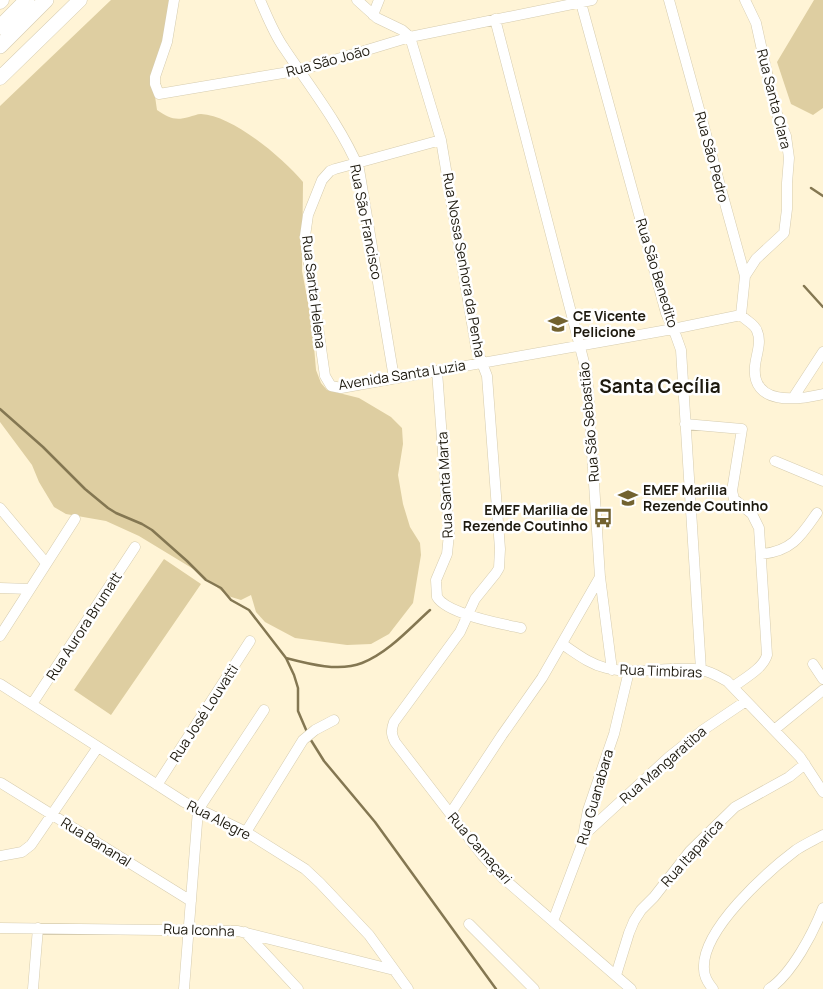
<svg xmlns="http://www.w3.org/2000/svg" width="823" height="989" viewBox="0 0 823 989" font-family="Manrope,sans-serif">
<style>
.green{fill:#decea1}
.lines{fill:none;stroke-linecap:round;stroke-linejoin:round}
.stream{stroke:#847752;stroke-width:2.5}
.minor-casing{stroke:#d6ccaf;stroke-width:11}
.major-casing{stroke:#d6ccaf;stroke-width:15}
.highway-casing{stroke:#d6ccaf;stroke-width:16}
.minor{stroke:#fff;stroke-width:10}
.major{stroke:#fff;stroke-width:14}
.highway{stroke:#fff;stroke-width:15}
.labels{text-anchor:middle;stroke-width:5;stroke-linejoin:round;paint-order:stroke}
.street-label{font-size:14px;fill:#1e1a0f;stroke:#fff}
.poi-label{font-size:14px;font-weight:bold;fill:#1e1a0f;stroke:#fff;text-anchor:start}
.district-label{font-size:19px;font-weight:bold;fill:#1e1a0f;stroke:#fff}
</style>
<rect width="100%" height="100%" fill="#fff4d6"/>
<path class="green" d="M111 0H169L170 11 166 31 152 76 157 110C169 118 175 121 189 117 193 116 197 114 201 114 232 115 283 158 303 182L302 271 312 323 316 370 321 383 327 390 359 398 391 417 402 428 403 444 398 475 403 504 410 527 420 543 421 555 413 603 389 634 371 644 347 645 295 638 265 622 256 612 251 595 241 600 228 596 195 570 139 536 106 521 66 514 54 507 39 482 32 465 0 422V106Z
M814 0H823V108L813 115 791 104 777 62Z
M164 559 201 584 111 715 74 690Z"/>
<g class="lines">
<path class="stream" d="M811 188 823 196
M804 286 823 307
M0 409 43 447 85 489 108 508 116 513 142 524 152 530 187 561 206 580 221 588 231 600 249 610 286 658 294 675 298 688V711L307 732
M286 658C309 664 339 672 362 663 388 653 410 628 430 610
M309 737 324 761 375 822 496 989"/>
<defs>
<path id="minor" d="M174 0 167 42 155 77V84L159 94 301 70 410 37 592 0
M260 0C267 16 274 34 284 48 310 87 341 126 359 169L394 378
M357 0 377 18 402 30 410 37 441 140 476 347 487 376 500 549 499 568 496 573 475 599 460 632 394 722C391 730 391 734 395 742L482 855 503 878 631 989
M669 0 745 276 741 315
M745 0 756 23 775 109 786 136 789 158 787 183V209L784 233 756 259 745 276
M581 3 666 313 676 336 681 350 701 670
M373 15 379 0
M495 19 587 374 600 577 612 670
M441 140 335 169 330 171 322 180 308 215 305 236 325 376 331 386 341 388 673 329 741 315
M741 315C746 321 755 324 757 331 762 342 756 355 755 366 751 406 797 400 823 394
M437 371 449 534 447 554 436 580 437 597C447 614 502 624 521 628
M793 398 823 352
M685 424 742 429 732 491 734 499 752 514 759 528 767 655C763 669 743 679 733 687
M775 461 823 481
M0 508 46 563
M762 554C792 551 801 536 817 513
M0 588 30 589
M0 636 75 519
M562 644C576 653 589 664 606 668 637 676 671 665 702 670 712 672 719 677 727 681L800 757 823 792
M813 664 823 679
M0 684 184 802 246 832 305 869 320 883 369 935 408 989
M32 704 135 547
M774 730 823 690
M1 783 191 901
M157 785 250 641
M450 814 502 735 542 678 600 577
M246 832 303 740 315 730 334 720
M584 835 669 757 703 730 746 701
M0 856 22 852 31 845 98 747
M553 921 581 847 588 810 614 734 629 671
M469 924 534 989
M0 928 238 931 394 970
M245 932 298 989
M616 975 629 933 634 921 641 910 654 897 690 851 735 807 789 777 805 764
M33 989 38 928
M184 989 198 810 264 710
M713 989C708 983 704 976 704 969 701 930 768 871 796 850 805 844 814 840 823 835
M769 989C792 974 813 933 823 908"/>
<path id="major" d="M0 2 2 0
M0 78 80 0"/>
<path id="highway" d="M0 27 27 0
M0 46 46 0"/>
</defs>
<use href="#minor" class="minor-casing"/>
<use href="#major" class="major-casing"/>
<use href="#highway" class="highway-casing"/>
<use href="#minor" class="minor"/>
<use href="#major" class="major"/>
<use href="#highway" class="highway"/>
</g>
<defs>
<symbol id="school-bare" viewBox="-9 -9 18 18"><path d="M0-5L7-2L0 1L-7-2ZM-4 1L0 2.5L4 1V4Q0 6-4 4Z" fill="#726230" stroke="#fff" stroke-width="2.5" paint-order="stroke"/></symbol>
<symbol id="bus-bare" viewBox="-9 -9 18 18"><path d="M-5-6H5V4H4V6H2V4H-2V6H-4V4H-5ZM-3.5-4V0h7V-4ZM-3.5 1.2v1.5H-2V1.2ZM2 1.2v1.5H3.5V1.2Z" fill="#726230" stroke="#fff" stroke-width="2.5" paint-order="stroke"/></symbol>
</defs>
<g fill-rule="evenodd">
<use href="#school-bare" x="544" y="310" width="28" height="28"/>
<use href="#school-bare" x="614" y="484" width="28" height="28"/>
<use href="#bus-bare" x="589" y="504" width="28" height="28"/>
</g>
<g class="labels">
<g class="street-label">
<text transform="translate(328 61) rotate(-15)" y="5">Rua São João</text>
<text transform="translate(774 99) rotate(76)" y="5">Rua Santa Clara</text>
<text transform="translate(712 157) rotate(75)" y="5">Rua São Pedro</text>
<text transform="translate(366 222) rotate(79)" y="5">Rua São Francisco</text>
<text transform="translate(464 265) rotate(80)" y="5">Rua Nossa Senhora da Penha</text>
<text transform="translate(657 273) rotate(73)" y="5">Rua São Benedito</text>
<text transform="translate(314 292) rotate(83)" y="5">Rua Santa Helena</text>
<text transform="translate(402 375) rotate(-9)" y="5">Avenida Santa Luzia</text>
<text transform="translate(589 422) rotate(-95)" y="5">Rua São Sebastião</text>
<text transform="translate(445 485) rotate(-93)" y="5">Rua Santa Marta</text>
<text transform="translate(84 626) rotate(-57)" y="5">Rua Aurora Brumatt</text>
<text transform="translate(661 671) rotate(2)" y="5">Rua Timbiras</text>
<text transform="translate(204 713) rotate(-57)" y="5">Rua José Louvatti</text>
<text transform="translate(663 765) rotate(-41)" y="5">Rua Mangaratiba</text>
<text transform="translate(595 797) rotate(-74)" y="5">Rua Guanabara</text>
<text transform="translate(219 820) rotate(27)" y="5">Rua Alegre</text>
<text transform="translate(96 842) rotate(32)" y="5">Rua Bananal</text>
<text transform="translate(480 848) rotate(49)" y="5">Rua Camaçari</text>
<text transform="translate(692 853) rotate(-48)" y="5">Rua Itaparica</text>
<text transform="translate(199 930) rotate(2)" y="5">Rua Iconha</text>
</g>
<g class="poi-label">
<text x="573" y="321">CE Vicente<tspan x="573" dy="16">Pelicione</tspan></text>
<text x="643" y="495">EMEF Marilia<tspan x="643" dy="16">Rezende Coutinho</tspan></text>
<text x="588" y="515" text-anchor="end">EMEF Marilia de<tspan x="588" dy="16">Rezende Coutinho</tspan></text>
</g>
<g class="district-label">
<text x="660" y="393">Santa Cecília</text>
</g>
</g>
</svg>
